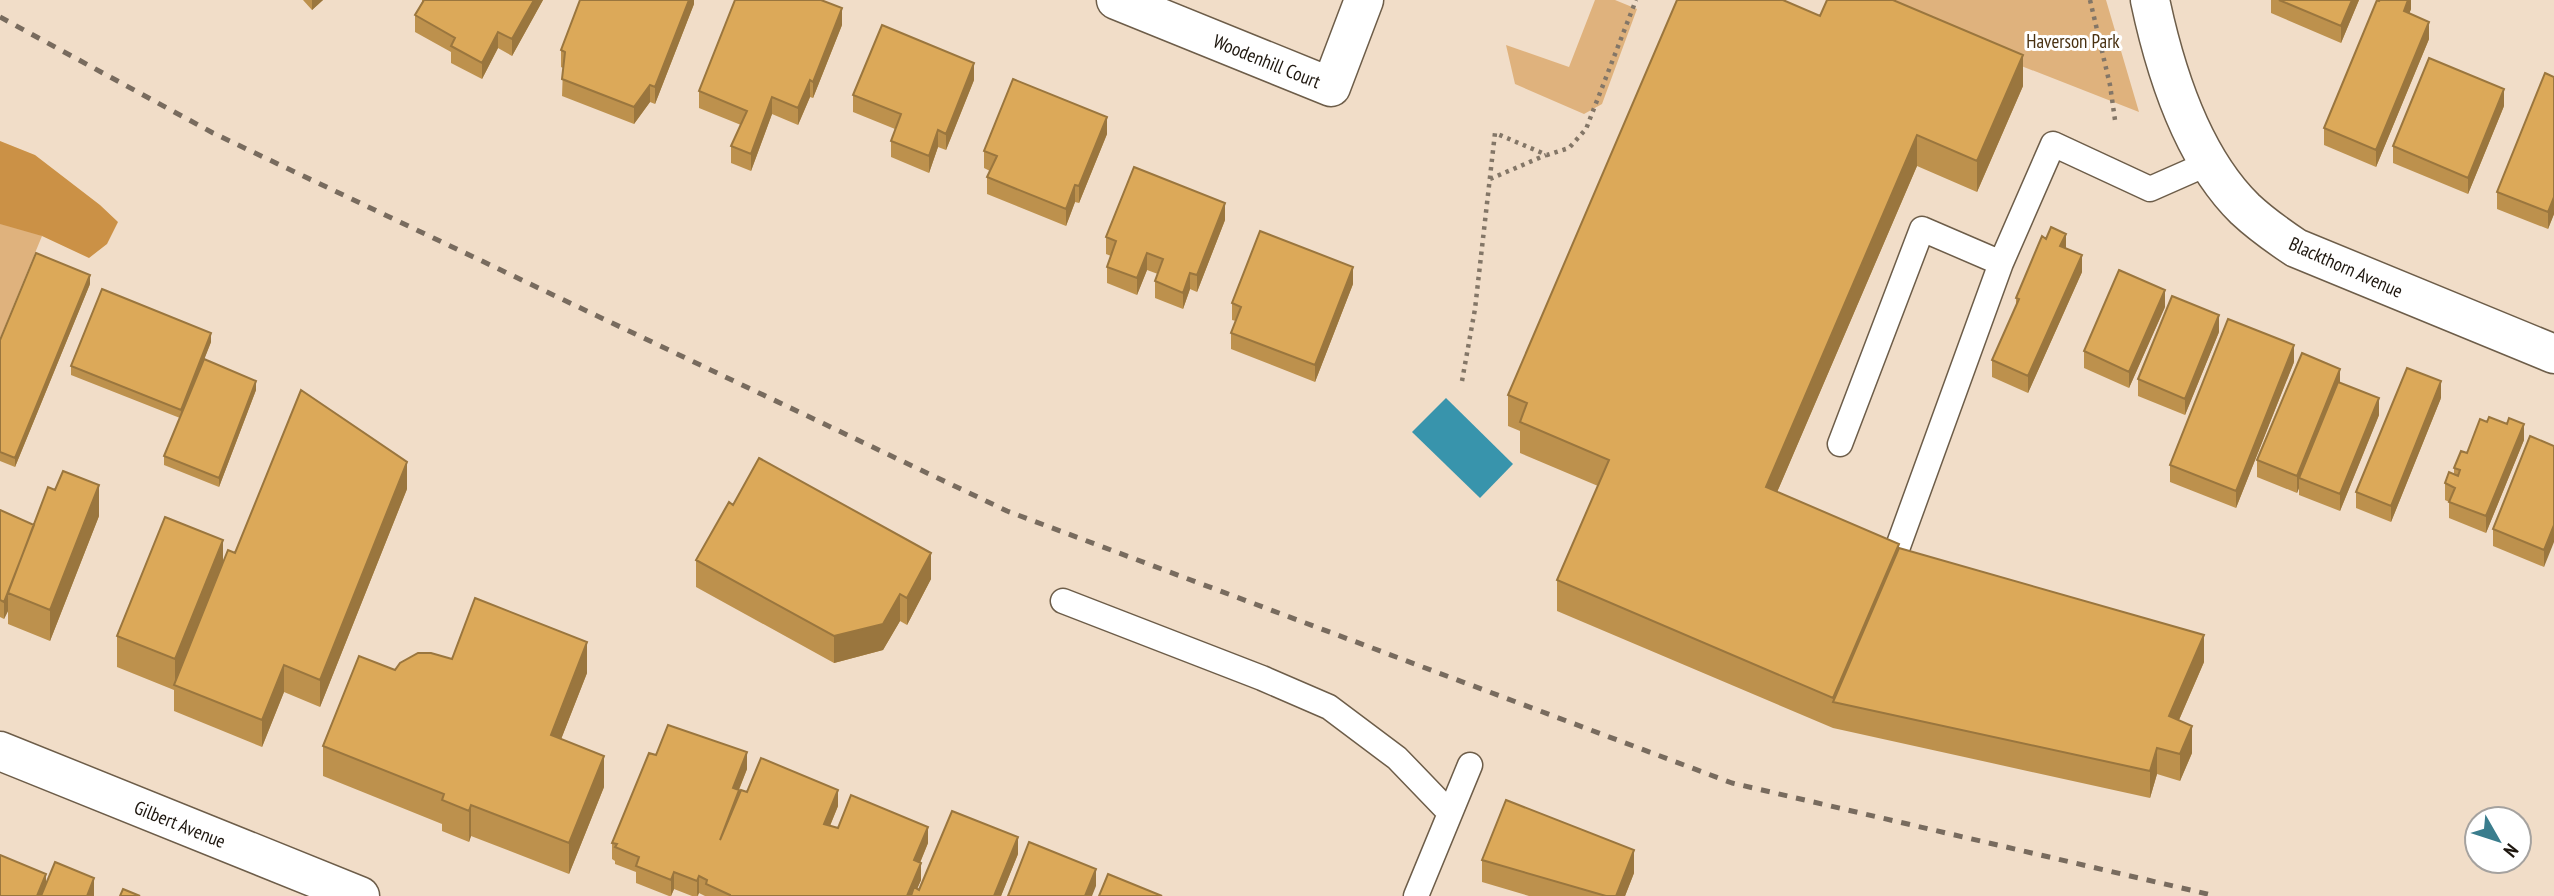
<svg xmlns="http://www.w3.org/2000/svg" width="2554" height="896" viewBox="0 0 2554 896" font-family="'PT Sans Narrow',sans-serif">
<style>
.green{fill:#dfb27d}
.forest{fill:#cb9146}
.water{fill:#3894ac}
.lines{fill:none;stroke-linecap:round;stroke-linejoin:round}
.lane-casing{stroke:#6d5d49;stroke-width:27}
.street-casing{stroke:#6d5d49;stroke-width:41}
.path{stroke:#837667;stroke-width:4.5;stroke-dasharray:3.5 5;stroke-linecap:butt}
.lane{stroke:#fff;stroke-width:24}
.street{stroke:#fff;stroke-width:38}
.rail{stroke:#786b5e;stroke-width:5;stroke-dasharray:9 9;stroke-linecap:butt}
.wall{fill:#bd914d}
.shaded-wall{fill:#9a763e}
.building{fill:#dca959;stroke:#9a763e;stroke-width:2}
.labels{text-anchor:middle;stroke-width:6;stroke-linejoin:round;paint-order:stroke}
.park-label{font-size:19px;fill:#493111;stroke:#fff}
.street-label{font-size:19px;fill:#1e170f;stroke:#fff}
</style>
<rect width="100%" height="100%" fill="#f1ddc8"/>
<path class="green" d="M1595 0H1615L1637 9 1602 104 1584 114 1515 84 1506 45 1569 67Z
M1853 0H2106L2139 112Z
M0 210 42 236 0 338Z"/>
<path class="forest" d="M0 141 35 155 100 205 118 222 107 244 89 258 42 236 0 224Z"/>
<path class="water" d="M1446 398 1513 464 1480 498 1412 432Z"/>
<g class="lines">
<defs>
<path id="lane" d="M1840 444 1922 229 2001 263
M1892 563 2001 263 2053 144 2150 189 2209 163
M1063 601 1262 678 1329 707 1397 758 1450 813
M1416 896 1470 765"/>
<path id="street" d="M1116 0 1331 87 1364 0
M2150 0C2165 71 2192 157 2245 209 2261 224 2278 236 2296 248L2554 354
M0 751 360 896"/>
</defs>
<use href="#lane" class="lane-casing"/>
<use href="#street" class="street-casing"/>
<path class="path" d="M2090 0 2110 85 2115 120
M1490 179 1546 155
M1462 381 1475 309 1495 133 1547 155 1569 148 1586 129 1636 0"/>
<use href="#lane" class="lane"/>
<use href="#street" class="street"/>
<path class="rail" d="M0 17 213 133 1007 511 1732 783 2216 896"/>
</g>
<path class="wall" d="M303 0H323L312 10Z
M422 0H543L512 56 498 48 482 79 451 63V52L415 32V15L422 2Z
M694 0V4L655 104 650 102 634 124 562 96 563 68 561 67V50Z
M2271 0H2359L2341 43 2271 13Z
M2411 0V9L2409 14 2429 39 2376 167 2324 145V128L2379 1Z
M1820 16 2023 86 1977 192 1917 166 1777 492 1899 548 2204 662 2179 720 2192 753 2180 781 2157 774 2150 798 1833 728 1557 611V580L1598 486 1520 453V431L1508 426V395Z
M842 25 813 98 810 97 798 125 772 114 751 171 731 163V146L741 125 699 108V91Z
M2554 77V214L2548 229 2497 209V192Z
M974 80 946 150 938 147 929 173 891 157V141L895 129 853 112V95Z
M2504 106 2468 194 2393 163V146Z
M1107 134 1079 203 1075 202 1066 226 987 194V177L990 171 984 168V151Z
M1225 220 1197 292 1190 289 1183 309 1155 298V281L1158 274 1147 270 1137 295 1107 283V267L1111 256 1106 254V237Z
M2066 248 2082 272 2028 393 1992 377V360L2016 307V298Z
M90 284 15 467 0 461V340Z
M1353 284 1315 382 1231 349V333L1236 321 1232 320V303Z
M2165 307 2129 388 2084 368V351Z
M2219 332 2185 415 2138 396V379Z
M211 342 204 359 256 390 219 487 164 465V456L180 418 71 375V366Z
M2294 362 2236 508 2170 482V465Z
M2340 383 2379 415 2340 511 2299 495V488L2297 493 2257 477V460Z
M2441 398 2391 522 2356 508V492Z
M2524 440 2486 533 2449 518V502L2445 500V483L2454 475V468L2467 453Z
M2554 446 2544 567 2493 546V529Z
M407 489 320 707 284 692 262 747 174 711V690L117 667V636L223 563 235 553Z
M733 505 931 579 907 625 900 621 883 650 834 663 696 587V560Z
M0 510 34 525 99 516 50 641 8 624V611L4 619 0 617Z
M452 659 587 673 561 739 604 787 569 874 471 836 469 842 442 831V824L323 776V746L395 670Z
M656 755 747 769 739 790V795L747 792 838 806 830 826 838 828 928 843 920 863 921 880 917 889 919 890 1018 854 1001 896H705L699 893 698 896H692L674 889 671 896H669L636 883V872L615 864V861L612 859V843Z
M1482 860 1634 873 1625 896H1529L1482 882Z"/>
<path class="shaded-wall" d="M312 0H323L312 10Z
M534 0H543L512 56V39Z
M689 0H694V4L655 104V87Z
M2352 0H2359L2341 43V26Z
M2408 0H2411V9L2404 28V11Z
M842 8V25L813 98V82Z
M2429 22V39L2376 167V150Z
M498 32V48L482 79V63Z
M2023 55V86L1977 192V161Z
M974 63V80L946 150V134Z
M810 80V97L798 125V108Z
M650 85V102L634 124V107Z
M2504 89V106L2468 194V178Z
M772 97V114L751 171V154Z
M1107 117V134L1079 203V186Z
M938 130V147L929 173V156Z
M1917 135V166L1766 518V487Z
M1075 185V202L1066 226V209Z
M2554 197V214L2548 229V212Z
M1225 203V220L1197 292V275Z
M2066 234V250L2060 246Z
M1147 253V270L1137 295V278Z
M2082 255V272L2028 393V376Z
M1353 267V284L1315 382V365Z
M1190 273V289L1183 309V293Z
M90 275V284L15 467V458Z
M2165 290V307L2129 388V372Z
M2219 315V332L2185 415V399Z
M211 333V342L181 419V410Z
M2294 345V362L2236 508V491Z
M2340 369V386L2299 478V488L2297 493V476Z
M256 381V390L219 487V478Z
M2441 381V398L2391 522V506Z
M2379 398V415L2340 511V494Z
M2524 424V440L2486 533V516Z
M407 462V489L320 707V680Z
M99 485V516L50 641V610Z
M2554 525V542L2544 567V550Z
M223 540V571L175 685V659Z
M1899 544V575L1833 702V698Z
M931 553V579L907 625V598Z
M8 594V611L4 619V602Z
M900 594V621L883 650 834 663V636Z
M2204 635V662L2169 743V716Z
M587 642V673L551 765V735Z
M284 665V692L262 747V720Z
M2192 726V753L2180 781V754Z
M2157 748V774L2150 798V771Z
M747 752V769L733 804V788Z
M604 756V787L569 874V843Z
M838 790V806L824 840V824Z
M471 805V836L469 842V811Z
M928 827V843L914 877V860Z
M1018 837V854L1001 896H994Z
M1634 850V873L1625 896H1616Z
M921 863V880L914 896H907Z
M1096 869V886L1092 896H1085Z
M674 872V889L671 896V880Z
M46 874V890L44 896H37Z
M699 876V893L697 896V881Z
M94 878V896H87Z"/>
<path class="building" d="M424 0H534L512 39 498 32 482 63 451 46 455 38 415 15Z
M580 0H689L655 87 650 85 634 107 562 79 565 52 561 50Z
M735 0H821L842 8 813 82 810 80 798 108 772 97 751 154 731 146 747 111 699 91Z
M1677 0H1783L1820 16 1827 0H1893L2023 55 1977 161 1917 135 1766 487 1899 544 1833 698 1557 580 1609 460 1520 422 1527 403 1508 395Z
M2279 0H2352L2341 26Z
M2377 0 2379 1 2380 0H2408L2404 11 2429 22 2376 150 2324 128Z
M882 25 974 63 946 134 938 130 929 156 891 141 901 114 853 95Z
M2429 58 2504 89 2468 178 2393 146Z
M2545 73 2554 77V197L2548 212 2497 192Z
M1013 79 1107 117 1079 186 1075 185 1066 209 987 177 997 156 984 151Z
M1134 167 1225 203 1197 275 1190 273 1183 293 1155 281 1163 259 1147 253 1137 278 1107 267 1116 241 1106 237Z
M2051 227 2066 234 2060 246 2082 255 2028 376 1992 360 2019 299 2016 298 2042 236 2046 239Z
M1260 231 1353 267 1315 365 1231 333 1241 307 1232 303Z
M36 253 90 275 15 458 0 452V340Z
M2119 270 2165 290 2129 372 2084 351Z
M102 289 211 333 181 410 71 366Z
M2172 296 2219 315 2185 399 2138 379Z
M2228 319 2294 345 2236 491 2170 465Z
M2302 353 2340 369 2297 476 2257 460Z
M204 359 256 381 219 478 164 456Z
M2407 368 2441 381 2391 506 2356 492Z
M2338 382 2379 398 2340 494 2299 478Z
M301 390 407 462 320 680 284 665 262 720 174 685 228 550 235 553Z
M2489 417 2507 424 2509 418 2524 424 2486 516 2449 502 2455 488 2445 483 2449 472 2458 476 2460 470 2454 468 2461 451 2467 453 2480 419 2487 422Z
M2530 436 2554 446V525L2544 550 2493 529Z
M759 458 931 553 907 598 900 594 883 624 834 636 696 560 729 502 733 505Z
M63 471 99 485 50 610 8 593 48 487 55 490Z
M0 510 34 525 4 602 0 600Z
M165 517 223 540 175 659 117 636Z
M1899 548 2204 635 2169 716 2192 726 2180 754 2157 748 2150 771 1833 702Z
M475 598 587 642 551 735 604 756 569 843 471 805 469 811 442 800 444 794 323 746 359 656 395 670 400 663 418 653H431L452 659Z
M668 725 747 752 733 788 739 790 720 840 741 790 747 792 761 758 838 790 824 824 838 828 851 795 928 827 914 860 921 863 907 896H730V895L706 884 707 880 699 876 697 881 674 872 671 880 636 866 639 857 615 847 617 844 612 843 649 753 656 755Z
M1506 800 1634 850 1616 896H1606L1482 860Z
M952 811 1018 837 994 896H911L914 887 919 890Z
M1029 842 1096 869 1085 896H1008Z
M0 855 46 874 37 896H0Z
M55 862 94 878 87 896H41Z
M1108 874 1162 896H1099Z
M123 889 140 896H120Z"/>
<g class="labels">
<g class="park-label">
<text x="2073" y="48">Haverson Park</text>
</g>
<g class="street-label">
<text transform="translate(1267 61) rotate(22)" y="7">Woodenhill Court</text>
<text transform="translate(2346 267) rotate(24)" y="7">Blackthorn Avenue</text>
<text transform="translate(180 824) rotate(22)" y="7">Gilbert Avenue</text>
</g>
</g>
<g transform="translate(2498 840) rotate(129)"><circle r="33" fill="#ffffff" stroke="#a5a29f" stroke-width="2"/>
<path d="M0-5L12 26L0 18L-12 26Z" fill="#3a7d8d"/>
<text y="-10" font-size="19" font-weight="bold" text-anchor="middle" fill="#1e170f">N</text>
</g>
</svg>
